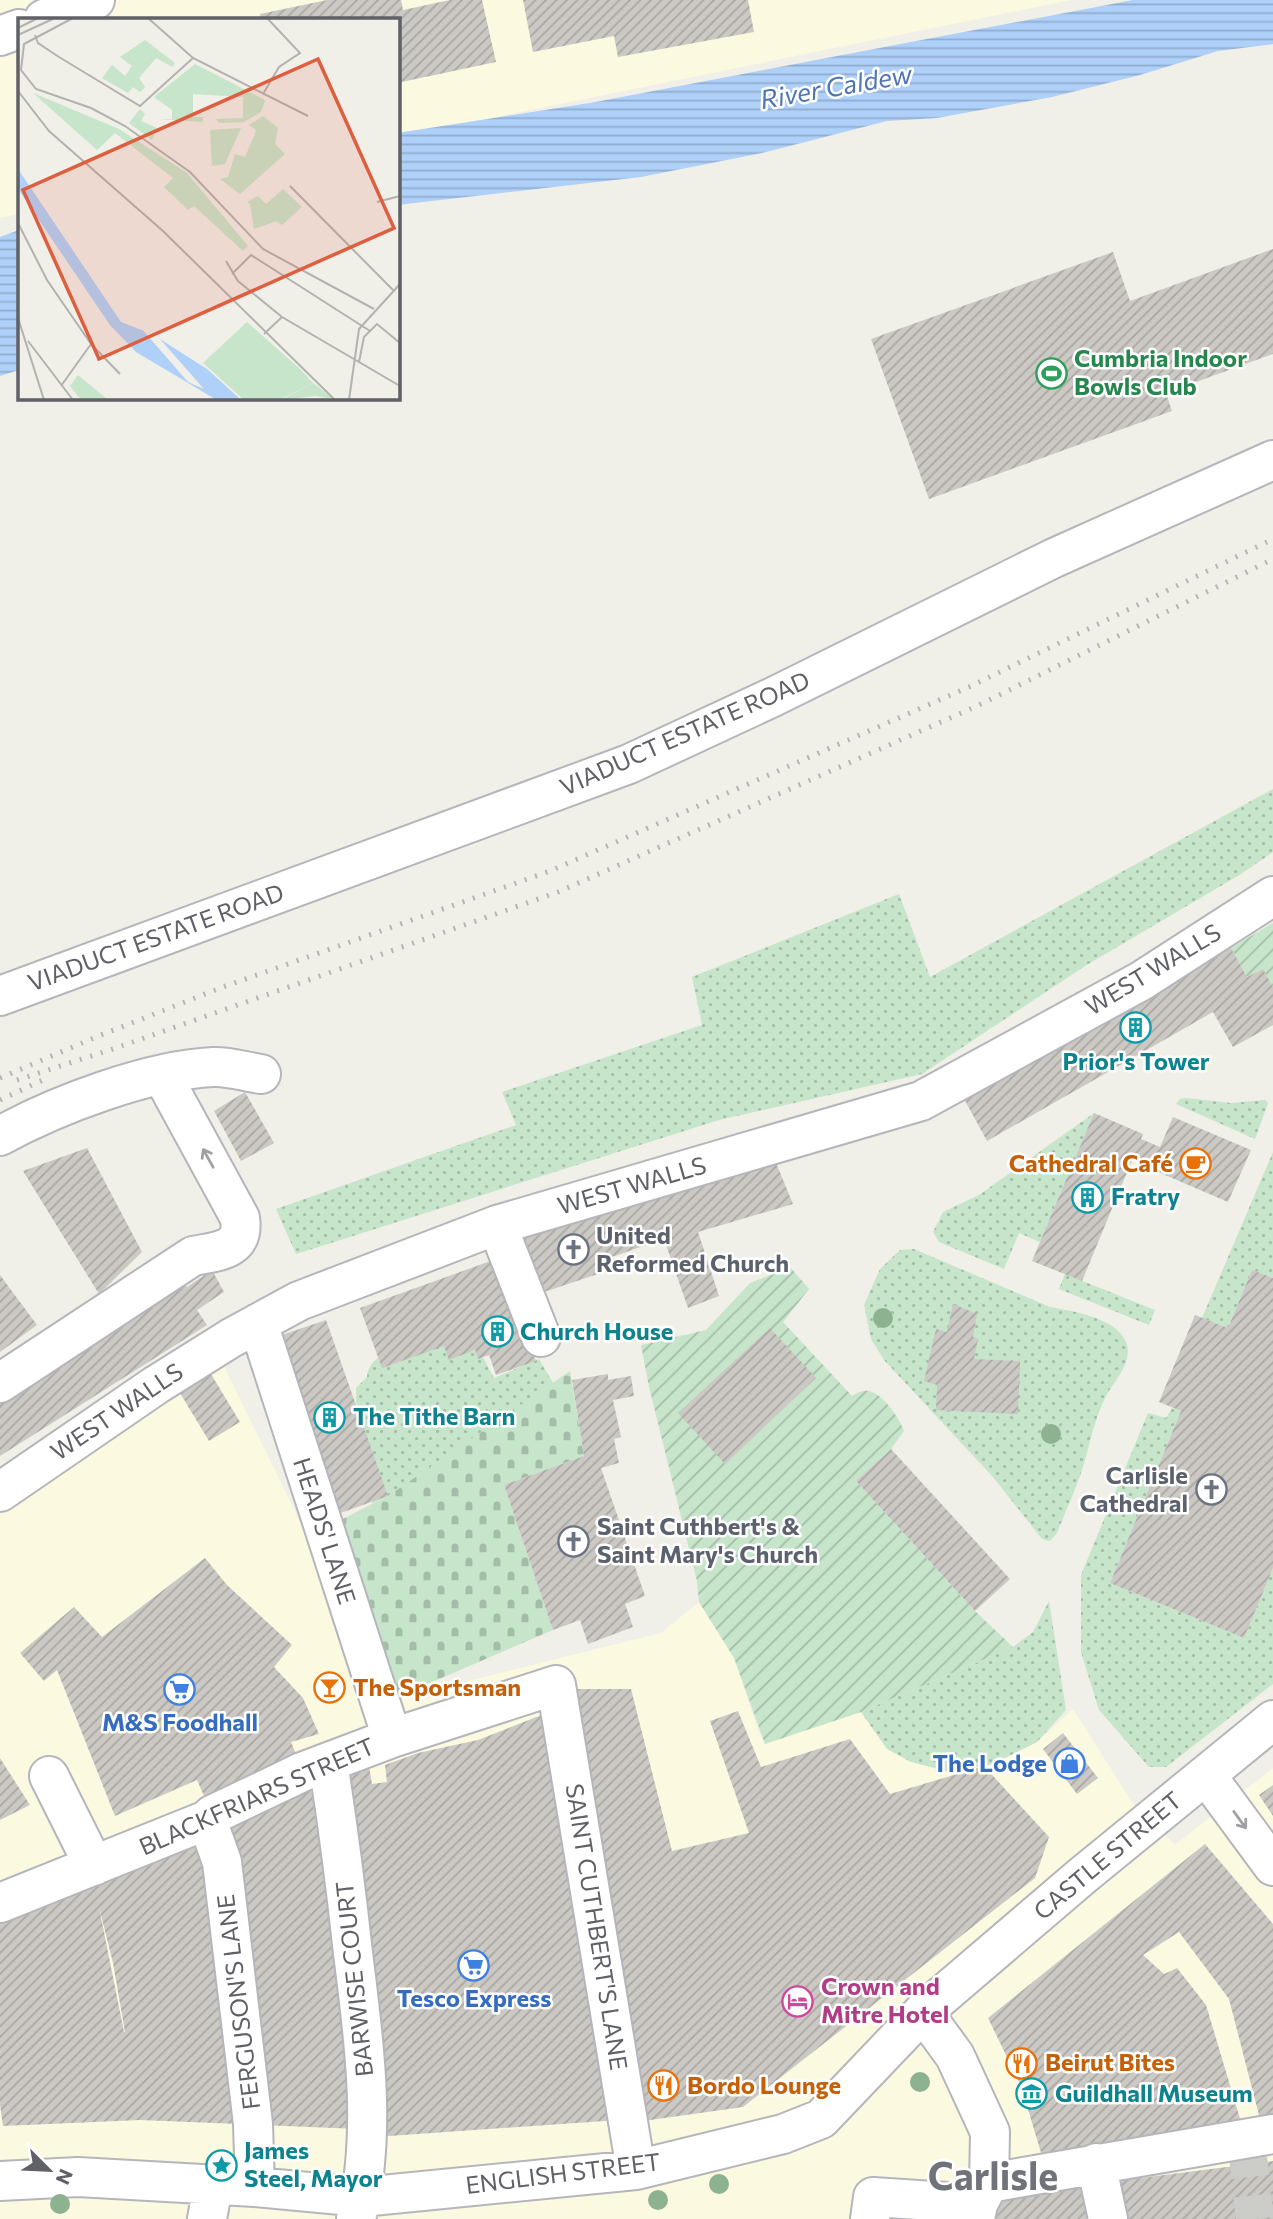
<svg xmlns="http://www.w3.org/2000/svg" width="1273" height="2219" viewBox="0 0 1273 2219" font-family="Commissioner,sans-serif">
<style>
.commercial{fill:#fcf9e1}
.grass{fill:url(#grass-dots)}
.cemetery{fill:url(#cemetery-stones)}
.garden{fill:url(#garden-furrows)}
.water{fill:url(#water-rules)}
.pier{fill:#f0efe8}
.building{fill:url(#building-hatch);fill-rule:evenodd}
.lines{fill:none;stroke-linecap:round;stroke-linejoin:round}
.minor-tunnel{stroke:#ccccc8;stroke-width:38;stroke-dasharray:38 19;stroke-linecap:butt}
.minor-casing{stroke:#b5b6bb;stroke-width:42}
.minor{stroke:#fff;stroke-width:38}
.rail{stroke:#b5b5b7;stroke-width:5;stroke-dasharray:2 9;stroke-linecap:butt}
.tree{fill:#8cb28f}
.oneway{stroke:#9fa0a4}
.labels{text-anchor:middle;stroke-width:5;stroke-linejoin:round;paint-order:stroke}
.leisure-label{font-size:24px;font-weight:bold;fill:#27864d;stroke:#fff;text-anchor:start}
.street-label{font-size:24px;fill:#5f6167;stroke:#fff}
.culture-label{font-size:24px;font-weight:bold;fill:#0d838f;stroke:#fff;text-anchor:start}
.food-label{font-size:24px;font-weight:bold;fill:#c56008;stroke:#fff;text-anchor:start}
.worship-label{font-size:24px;font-weight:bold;fill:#5b616d;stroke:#fff;text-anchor:start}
.shop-label{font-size:24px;font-weight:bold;fill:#366cbe;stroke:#fff}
.hotel-label{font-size:24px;font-weight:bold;fill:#b23c85;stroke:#fff;text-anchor:start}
.water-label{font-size:26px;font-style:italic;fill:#4e74b3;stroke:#fff}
.town-label{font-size:38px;font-weight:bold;fill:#707379;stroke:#fff}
.inset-road{fill:none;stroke:#b2b2b0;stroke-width:2}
.view{fill:#dd5f40;fill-opacity:0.15;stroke:#dd5f40;stroke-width:3.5}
.inset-edge{fill:none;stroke:#5f6167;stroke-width:3.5}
</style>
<defs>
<pattern id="grass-dots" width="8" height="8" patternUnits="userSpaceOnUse" patternTransform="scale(1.75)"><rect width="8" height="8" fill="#c6e5ca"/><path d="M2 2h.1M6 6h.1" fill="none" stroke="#a4bda8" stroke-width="1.8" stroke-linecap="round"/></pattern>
<pattern id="cemetery-stones" width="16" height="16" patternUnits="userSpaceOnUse" patternTransform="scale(1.75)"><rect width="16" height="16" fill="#c6e5ca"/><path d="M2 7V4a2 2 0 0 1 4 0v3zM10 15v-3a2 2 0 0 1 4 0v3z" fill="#a4bda8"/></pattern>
<pattern id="garden-furrows" width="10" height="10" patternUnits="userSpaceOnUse" patternTransform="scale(1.75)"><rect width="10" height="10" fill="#c6e5ca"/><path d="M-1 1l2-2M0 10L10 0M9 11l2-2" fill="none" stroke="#a4bda8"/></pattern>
<pattern id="water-rules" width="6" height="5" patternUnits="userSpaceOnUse" patternTransform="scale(1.75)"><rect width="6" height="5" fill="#aed0f9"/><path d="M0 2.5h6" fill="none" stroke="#91accd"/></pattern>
<pattern id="building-hatch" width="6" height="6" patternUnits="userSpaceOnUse" patternTransform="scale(1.75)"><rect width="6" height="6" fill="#ccc9c4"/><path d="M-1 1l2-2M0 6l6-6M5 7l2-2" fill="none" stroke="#a9a7a3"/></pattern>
</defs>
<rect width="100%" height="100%" fill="#f0efe8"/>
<path class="commercial" d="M0 0H1071L397 137V19H19V214L0 218Z
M215 1348 388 1701 661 1633 699 1602 734 1658 758 1730 765 1744 861 1712 887 1749 993 1764 1037 1742 1073 1709 1132 1802 1175 1845 1273 1768V2219H0V1496Z"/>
<path class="grass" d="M1273 789V852L1241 874 1085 966 922 1074 719 1120 296 1254 276 1209 516 1125 502 1092 702 1025 692 977 899 894 930 977Z
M1185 1098 1231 1103 1265 1100 1268 1103 1255 1139 1176 1104 1180 1099Z
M1094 1113 1040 1242 1019 1233 1004 1269 939 1242 933 1232 943 1212 979 1195Z
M1273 1152V1278L1252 1270 1228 1328 1202 1318Z
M914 1249 1050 1307C1072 1311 1117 1318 1126 1342 1134 1364 1112 1382 1104 1400 1093 1423 1089 1449 1081 1473 1074 1493 1065 1513 1057 1533L1050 1541 1042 1539 993 1477 884 1360 871 1339 864 1305 880 1269 900 1250Z
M1065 1274 1155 1310 1149 1325 1059 1289Z
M442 1343 450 1356 479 1350 494 1378 539 1359 553 1383 388 1496 372 1504 377 1479 356 1402V1388L367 1377C370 1346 418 1347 442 1343Z
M1172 1408 1181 1411 1110 1583 1244 1638 1273 1568V1684L1166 1767H1149L1099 1710 1081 1652V1575L1148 1413 1166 1418Z
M1049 1601 1066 1710 1037 1742 993 1764 950 1772 911 1762 887 1749 861 1712 1013 1647 1033 1632Z"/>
<path class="cemetery" d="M570 1371 584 1456 504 1485 553 1630 388 1701 333 1524 388 1496Z"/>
<path class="garden" d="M1273 923V987L1263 969 1247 977 1231 948Z
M790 1267 809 1289 783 1322 852 1396C857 1393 862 1390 868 1391 882 1392 900 1419 904 1431L891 1449 856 1481 975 1611 1013 1647 861 1712 765 1744 734 1658 699 1602 697 1581 649 1387 641 1345 706 1330 750 1283Z"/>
<path class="water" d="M1133 0H1273V44L1218 51 1140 75 1052 97 937 118 887 121 762 153 641 177 397 205V133L590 103Z
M19 230V396L0 414V237Z"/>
<path class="pier" d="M19 370V397L22 398 14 409 0 417V376Z"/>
<path class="building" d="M327 0H401L403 10 450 0H482L496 62 397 83V19H261L260 14Z
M523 0H748L754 32 618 57 614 36 533 52Z
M1273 249V354L1166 393 1172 411 929 499 871 339 1113 252 1130 301Z
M1231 948 1247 977 1263 969 1273 987V1025L1233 1047 1213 1012 987 1141 963 1097Z
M245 1092 274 1143 241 1161 214 1111Z
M1094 1113 1143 1134 1141 1139 1160 1147 1173 1117 1251 1150 1228 1202 1158 1172 1159 1169 1133 1158 1082 1281 1032 1261Z
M87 1148 142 1252 99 1294 23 1171Z
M774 1158 793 1204 698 1232 719 1296 688 1308 664 1239 597 1262 601 1273 532 1296 512 1236Z
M499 1258 536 1361 496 1375 489 1355 478 1359 475 1350 449 1360 444 1346 382 1368 360 1308Z
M212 1270 224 1292 197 1310 207 1325 0 1456V1392L179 1275 187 1287Z
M1252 1270 1273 1278V1568L1244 1638 1110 1583 1181 1411 1159 1402 1195 1315 1228 1328Z
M0 1275 37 1325 0 1352Z
M953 1304 977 1314 973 1337 978 1339 974 1359 1020 1361 1018 1414 936 1410 937 1385 924 1381 936 1329 947 1332Z
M326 1320 388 1496 335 1515 273 1338Z
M770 1328 816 1378 725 1464 678 1413Z
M211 1374 240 1422 209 1441 180 1393Z
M608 1374V1380L631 1376 634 1396 613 1400 621 1437 614 1439 619 1463 601 1468 645 1596 625 1604 633 1627 588 1644 580 1620 553 1630 504 1485 584 1456 572 1380Z
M891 1449 1010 1579 975 1611 856 1481Z
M205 1558 227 1585 292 1645 274 1667 303 1698 319 1734 291 1742 312 1794 338 1949 345 2065H360L359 2129 140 2120 3 2126 0 2105V1919L221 1834 197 1780 115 1816 57 1670 44 1681 20 1653 74 1607 102 1637ZM99 1907 113 1963 125 2032H124Z
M574 1689H631L672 1851 749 1833 710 1721 738 1711 761 1767 850 1739 890 1794 984 1766 1049 1837 1035 1878 743 2107 643 2121Z
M549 1712 619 2120 375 2137 338 1777 369 1766 372 1784 387 1782 385 1765 418 1753 478 1740Z
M1063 1733 1098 1778 1077 1794 1043 1749Z
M0 1758 30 1805 0 1820Z
M1273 1785V1816L1259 1795Z
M1205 1844 1273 1924V2115L1260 2119 1229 1999 1179 1932 1143 1955 1164 1974 1177 1968 1206 2005 1241 2122 1045 2166 1021 2086 988 2018Z
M1273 2161V2219H1126L1117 2181Z
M1094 2186 1100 2219H991L996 2198Z"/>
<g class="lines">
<path class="minor-tunnel" d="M1246 2139 1255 2219"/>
<defs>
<path id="minor" d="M44 19 95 0
M0 36 19 29
M0 996 629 764 773 697 1054 558 1273 460
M0 1136C56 1105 149 1070 213 1067 228 1066 246 1072 261 1074
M497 1225 541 1337
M258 1323 392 1738
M0 1383 193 1256C218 1251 245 1251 240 1218L162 1075
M0 1492 156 1385 231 1338 299 1301 497 1225 921 1101 1141 981 1273 896
M328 1762C338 1826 346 1889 353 1953 364 2040 377 2132 356 2219
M1206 1775 1273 1866
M49 1776 94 1866
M207 1820 222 1862 253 2124 255 2187
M0 1903 207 1820 212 1815 302 1772 392 1738 556 1685 636 2170
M1096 2163 1108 2219
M0 2181 78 2177 255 2187 362 2197 636 2170 783 2134 821 2119 923 2012
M989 2183 1273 2134
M207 2219 213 2186
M870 2219 873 2197 978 2204
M975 2219 978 2204 989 2183 990 2132 955 2056 923 2012 1082 1876 1273 1720"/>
</defs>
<use href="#minor" class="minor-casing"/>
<use href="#minor" class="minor"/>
<path class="rail" d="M0 1078 101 1035 223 987 550 871 969 687 1273 539
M17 1080 110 1050 558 892 977 706 1273 559
M0 1100 43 1080"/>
</g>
<g class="tree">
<circle cx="883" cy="1318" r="10"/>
<circle cx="1051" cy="1434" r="10"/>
<circle cx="920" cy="2082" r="10"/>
<circle cx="719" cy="2184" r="10"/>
<circle cx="658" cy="2200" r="10"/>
<circle cx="60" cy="2204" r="10"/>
</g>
<defs><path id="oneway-shaft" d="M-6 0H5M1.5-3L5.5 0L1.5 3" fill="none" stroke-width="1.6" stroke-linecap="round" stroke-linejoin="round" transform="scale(1.75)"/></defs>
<g class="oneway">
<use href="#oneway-shaft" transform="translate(208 1158) rotate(-119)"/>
<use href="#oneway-shaft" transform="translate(1240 1820) rotate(54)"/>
</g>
<defs>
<symbol id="stadium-ring" viewBox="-11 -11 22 22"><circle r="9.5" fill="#fff" stroke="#2e9e5b" stroke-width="1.5"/><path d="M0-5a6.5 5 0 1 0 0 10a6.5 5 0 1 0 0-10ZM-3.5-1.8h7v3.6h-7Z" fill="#2e9e5b"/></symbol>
<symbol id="building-ring" viewBox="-11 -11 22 22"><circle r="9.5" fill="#fff" stroke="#0f9aa8" stroke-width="1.5"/><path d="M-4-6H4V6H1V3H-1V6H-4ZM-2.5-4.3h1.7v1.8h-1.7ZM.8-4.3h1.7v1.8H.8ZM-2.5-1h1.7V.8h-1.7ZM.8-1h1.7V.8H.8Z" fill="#0f9aa8"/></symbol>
<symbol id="cafe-ring" viewBox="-11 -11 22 22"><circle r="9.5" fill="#fff" stroke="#e8710a" stroke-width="1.5"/><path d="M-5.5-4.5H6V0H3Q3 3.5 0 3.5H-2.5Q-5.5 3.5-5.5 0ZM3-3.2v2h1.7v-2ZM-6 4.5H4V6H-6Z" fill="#e8710a"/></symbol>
<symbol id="church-ring" viewBox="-11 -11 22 22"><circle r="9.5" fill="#fff" stroke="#6b7280" stroke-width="1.5"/><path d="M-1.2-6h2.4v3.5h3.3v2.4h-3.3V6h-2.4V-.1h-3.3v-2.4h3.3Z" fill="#6b7280"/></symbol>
<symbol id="bar-ring" viewBox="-11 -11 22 22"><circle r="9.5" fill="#fff" stroke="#e8710a" stroke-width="1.5"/><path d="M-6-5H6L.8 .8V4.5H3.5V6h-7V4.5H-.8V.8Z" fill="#e8710a"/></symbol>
<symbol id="supermarket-ring" viewBox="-11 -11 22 22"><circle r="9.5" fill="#fff" stroke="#3f7fe0" stroke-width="1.5"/><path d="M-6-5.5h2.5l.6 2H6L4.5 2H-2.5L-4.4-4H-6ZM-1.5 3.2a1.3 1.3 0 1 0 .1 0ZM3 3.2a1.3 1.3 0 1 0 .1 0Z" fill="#3f7fe0"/></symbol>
<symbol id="shop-ring" viewBox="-11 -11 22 22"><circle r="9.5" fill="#fff" stroke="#3f7fe0" stroke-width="1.5"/><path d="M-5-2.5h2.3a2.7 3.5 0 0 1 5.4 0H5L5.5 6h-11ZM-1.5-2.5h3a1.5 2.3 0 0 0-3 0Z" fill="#3f7fe0"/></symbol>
<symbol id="hotel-ring" viewBox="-11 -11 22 22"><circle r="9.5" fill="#fff" stroke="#d1479c" stroke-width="1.5"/><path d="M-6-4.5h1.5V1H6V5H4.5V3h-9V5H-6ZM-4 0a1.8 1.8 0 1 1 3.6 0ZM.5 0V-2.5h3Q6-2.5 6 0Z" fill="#d1479c"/></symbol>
<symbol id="restaurant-ring" viewBox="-11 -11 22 22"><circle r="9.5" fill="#fff" stroke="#e8710a" stroke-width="1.5"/><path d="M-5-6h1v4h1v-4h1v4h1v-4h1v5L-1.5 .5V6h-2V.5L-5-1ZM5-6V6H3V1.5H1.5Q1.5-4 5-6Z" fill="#e8710a"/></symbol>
<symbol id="museum-ring" viewBox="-11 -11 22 22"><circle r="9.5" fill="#fff" stroke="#0f9aa8" stroke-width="1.5"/><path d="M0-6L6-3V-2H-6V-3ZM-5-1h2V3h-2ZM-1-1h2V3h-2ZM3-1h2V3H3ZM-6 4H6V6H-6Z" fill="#0f9aa8"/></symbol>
<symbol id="sight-ring" viewBox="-11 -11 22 22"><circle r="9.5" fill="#fff" stroke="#0f9aa8" stroke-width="1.5"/><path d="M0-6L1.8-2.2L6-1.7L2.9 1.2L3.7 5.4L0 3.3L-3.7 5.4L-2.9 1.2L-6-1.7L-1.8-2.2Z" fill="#0f9aa8"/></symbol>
</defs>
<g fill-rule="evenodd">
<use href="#stadium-ring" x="1034" y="356" width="35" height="35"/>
<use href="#building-ring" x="1118" y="1010" width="35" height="35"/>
<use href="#cafe-ring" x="1178" y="1146" width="35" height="35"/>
<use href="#building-ring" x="1070" y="1180" width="35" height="35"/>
<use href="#church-ring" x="556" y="1232" width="35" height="35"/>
<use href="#building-ring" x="480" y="1314" width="35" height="35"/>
<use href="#building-ring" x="312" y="1400" width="35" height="35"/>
<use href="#church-ring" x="1194" y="1472" width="35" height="35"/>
<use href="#church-ring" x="556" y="1524" width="35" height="35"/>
<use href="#bar-ring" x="312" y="1670" width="35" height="35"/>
<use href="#supermarket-ring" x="162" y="1672" width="35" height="35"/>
<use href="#shop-ring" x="1052" y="1746" width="35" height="35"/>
<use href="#supermarket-ring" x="456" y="1948" width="35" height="35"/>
<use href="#hotel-ring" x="780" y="1984" width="35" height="35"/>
<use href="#restaurant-ring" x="1004" y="2046" width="35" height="35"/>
<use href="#restaurant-ring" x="646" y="2068" width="35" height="35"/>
<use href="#museum-ring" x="1014" y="2076" width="35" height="35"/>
<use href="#sight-ring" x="204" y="2148" width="35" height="35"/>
</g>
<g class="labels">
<g class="leisure-label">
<text x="1074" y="367">Cumbria Indoor<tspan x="1074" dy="28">Bowls Club</tspan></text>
</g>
<g class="street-label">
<text transform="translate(685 734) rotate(-24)" y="8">VIADUCT ESTATE ROAD</text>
<text transform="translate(156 938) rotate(-20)" y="8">VIADUCT ESTATE ROAD</text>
<text transform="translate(1153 970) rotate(-31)" y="8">WEST WALLS</text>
<text transform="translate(632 1186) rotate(-16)" y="8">WEST WALLS</text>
<text transform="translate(117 1412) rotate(-34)" y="8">WEST WALLS</text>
<text transform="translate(324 1531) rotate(72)" y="8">HEADS' LANE</text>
<text transform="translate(257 1797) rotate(-24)" y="8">BLACKFRIARS STREET</text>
<text transform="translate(1108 1856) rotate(-40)" y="8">CASTLE STREET</text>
<text transform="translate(596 1927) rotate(81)" y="8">SAINT CUTHBERT'S LANE</text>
<text transform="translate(355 1979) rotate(-96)" y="8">BARWISE COURT</text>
<text transform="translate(239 2002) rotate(-97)" y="8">FERGUSON'S LANE</text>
<text transform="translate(563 2174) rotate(-7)" y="8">ENGLISH STREET</text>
</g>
<g class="culture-label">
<text x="1136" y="1070" text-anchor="middle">Prior's Tower</text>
<text x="1111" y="1205">Fratry</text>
<text x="520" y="1340">Church House</text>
<text x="353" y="1425">The Tithe Barn</text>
<text x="1055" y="2102">Guildhall Museum</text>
<text x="244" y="2159">James<tspan x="244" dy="28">Steel, Mayor</tspan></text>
</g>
<g class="food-label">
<text x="1173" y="1172" text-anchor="end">Cathedral Café</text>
<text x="353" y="1696">The Sportsman</text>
<text x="1045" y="2071">Beirut Bites</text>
<text x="687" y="2094">Bordo Lounge</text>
</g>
<g class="worship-label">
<text x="596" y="1244">United<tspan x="596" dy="28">Reformed Church</tspan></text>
<text x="1188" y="1484" text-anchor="end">Carlisle<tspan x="1188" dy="28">Cathedral</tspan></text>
<text x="597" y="1535">Saint Cuthbert's &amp;<tspan x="597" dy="28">Saint Mary's Church</tspan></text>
</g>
<g class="shop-label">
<text x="180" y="1731">M&amp;S Foodhall</text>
<text x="1047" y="1772" text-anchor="end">The Lodge</text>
<text x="474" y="2007">Tesco Express</text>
</g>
<g class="hotel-label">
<text x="821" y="1995">Crown and<tspan x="821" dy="28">Mitre Hotel</tspan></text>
</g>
<g class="water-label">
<text transform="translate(836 87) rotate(-10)" y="9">River Caldew</text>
</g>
<g class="town-label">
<text x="993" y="2190">Carlisle</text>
</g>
</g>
<g transform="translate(18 18)">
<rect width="382" height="382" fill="#f0efe8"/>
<path d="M177 46 247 82 243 94 226 104 201 105 198 101 225 100V79L175 76V99H185V104L140 101H154V92L136 79ZM15 75 101 111 169 155 230 228 225 233 176 188 170 192 146 169 155 160 97 115 79 132ZM245 98 260 110 257 126 231 107ZM223 110 207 146 194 148 192 112ZM232 186 259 203 236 211ZM229 304 281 350 295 365 263 381H225L185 345Z" fill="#c6e5ca"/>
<path d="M295 365 316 381 297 378 263 382Z" fill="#c6e5ca"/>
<path d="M265 171 284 189 264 207 229 184 240 178 248 186Z" fill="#c6e5ca"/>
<path d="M127 22 157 45 154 49 138 40 121 60 127 69 122 74 115 69 110 75 84 60 94 47 107 58 114 48 102 39ZM60 357 89 381H62L52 368Z" fill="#c6e5ca"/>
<path d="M122 91 127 96 123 103 139 110 134 122 111 105ZM240 109 267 136 222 176 202 161 210 159 217 136 227 139Z" fill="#c6e5ca"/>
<path d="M0 151 103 304 134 316 189 351 222 381H197L118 334 92 307 0 171Z" fill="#aed0f9"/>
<path d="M123 310 134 312 186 371 170 364Z" fill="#f0efe8"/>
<path class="inset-road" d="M55 0 6 26 3 52 18 71 73 90 107 108 172 154 245 231 356 291M130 0 175 40 290 98M0 10 20 0M0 17 37 0M17 17 20 25 41 39 122 88 175 40M0 73 31 113 145 213 317 382M245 76 261 49 282 35 249 0M272 168 375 272M359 184 382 178M0 205 29 262 73 326 43 368M208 243 220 263 264 299 382 368M214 256 233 237 352 313M0 300 26 382M246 316 264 299M10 323 55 382M73 326 102 356M341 344 346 319 359 306 382 325M331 382 341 311 382 266"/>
<path class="view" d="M300 41 376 210 81 341 5 172Z"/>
<rect width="382" height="382" class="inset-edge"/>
</g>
<g transform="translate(49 2170) rotate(114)" stroke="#ffffff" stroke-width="5" paint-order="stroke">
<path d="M0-5L12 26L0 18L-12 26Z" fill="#5f6167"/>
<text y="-10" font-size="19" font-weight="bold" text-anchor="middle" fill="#5f6167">N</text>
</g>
</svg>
